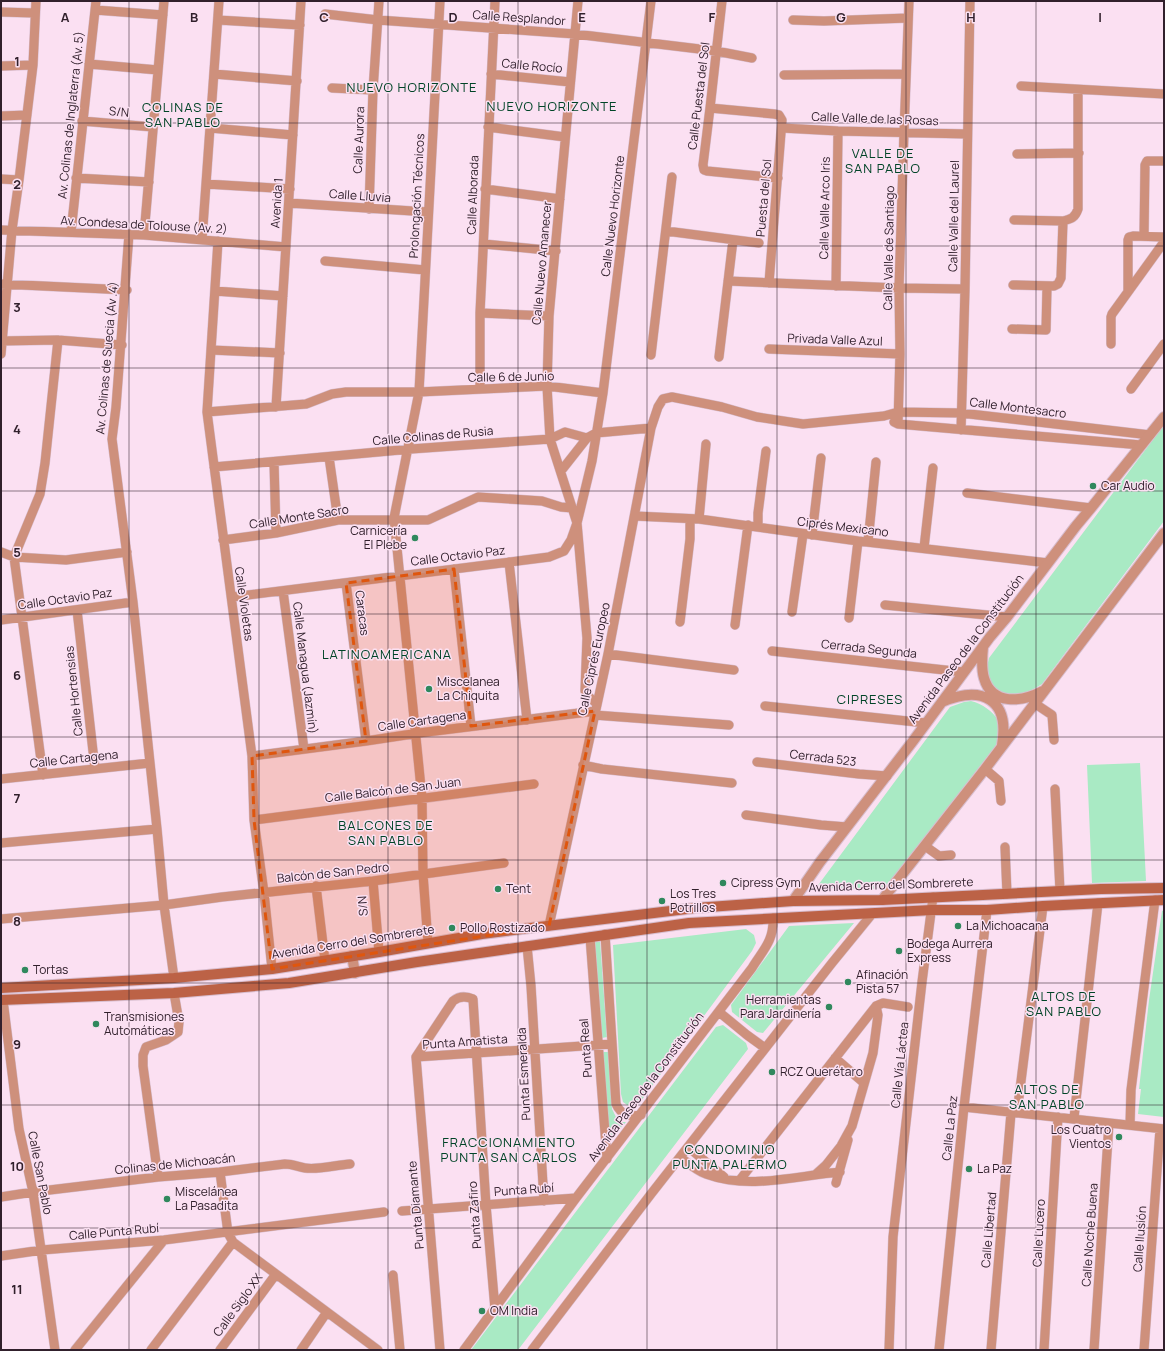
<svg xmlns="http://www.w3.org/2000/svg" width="1165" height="1351" viewBox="0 0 1165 1351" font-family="Manrope,sans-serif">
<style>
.green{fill:#a9eac4}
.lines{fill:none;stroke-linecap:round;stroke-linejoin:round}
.minor-casing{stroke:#d7bdce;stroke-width:10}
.tertiary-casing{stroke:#d7bdce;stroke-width:12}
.secondary-casing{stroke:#d7bdce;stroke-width:12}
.minor{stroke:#ce907c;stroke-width:9}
.tertiary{stroke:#ce907c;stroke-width:10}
.secondary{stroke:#bc6246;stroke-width:10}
.marked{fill:#df560e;fill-opacity:0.2;stroke:#df560e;stroke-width:3;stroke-dasharray:8 5;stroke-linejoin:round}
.grid{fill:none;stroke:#31202c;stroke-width:1;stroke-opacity:0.55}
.poi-dot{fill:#30885d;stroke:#fbe0f2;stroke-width:1.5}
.labels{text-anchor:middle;stroke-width:3;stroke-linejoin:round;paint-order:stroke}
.street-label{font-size:12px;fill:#31202c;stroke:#fbe0f2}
.poi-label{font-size:12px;fill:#31202c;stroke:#fbe0f2;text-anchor:start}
.neighbourhood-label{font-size:13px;letter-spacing:1px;fill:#004427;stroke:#fbe0f2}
.grid-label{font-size:13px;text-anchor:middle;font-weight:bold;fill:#31202c;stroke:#fbe0f2;stroke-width:3;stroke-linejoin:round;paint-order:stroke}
</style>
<rect width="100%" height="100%" fill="#fbe0f2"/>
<path class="green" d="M1164 425V521L1042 684C1028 694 1004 701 992 685 989 682 986 675 987 671 987 667 988 662 989 658Z
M971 701C983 704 992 711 999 721L997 744 885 889 816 888 950 707 964 702Z
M1140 763 1146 881 1092 883 1087 765Z
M1164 910V1117L1138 1114 1141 1089H1139L1149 1000 1162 911Z
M854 923 763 1033 757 1032 732 1012 731 1005 789 926Z
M746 929 754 935 756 943 752 951 638 1105 630 1107 623 1102 621 1094 613 945Z
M600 941 607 1037 602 1038 595 942Z
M723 1025 746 1043 748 1049 518 1350H471L716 1027Z
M602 1052H608L612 1109 617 1119 620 1122H626L610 1140Z"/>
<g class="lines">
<defs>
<path id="minor" d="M578 1 549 316 547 386 550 439 577 523 587 638 585 691 588 696 597 704
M722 1 710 108 703 165 704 170 707 171 778 178
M95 10 163 15
M1 12 34 13
M325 14 378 20 575 34 716 51 752 58
M218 20 300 25
M793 20 824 21 908 18
M89 64 158 70
M1 66 33 65
M214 74 297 81
M491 74 570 82
M784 75 906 74
M1021 86 1164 94
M332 88 373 90
M710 108 774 114 779 115 782 120 769 283
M1 116 27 115
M82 121 153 127
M488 127 565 137
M210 128 293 135
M782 128 838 131 967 134
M1017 154 1079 153
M76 178 149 182
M1 179 19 180
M206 184 290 189
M485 189 560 199
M289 203 428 212
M369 209 373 90 379 1
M1014 220 1063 221C1071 219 1075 218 1078 209V90
M1 230 144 235 286 247
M666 231 759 243
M71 232 96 1
M129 234 116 407 112 439 133 602 157 829 164 905 174 978
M144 235 164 1
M1144 236 1145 165 1147 161H1164
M202 240 219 1
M218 241 207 412 252 756 254 820 264 893 272 969
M484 244 556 251
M325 261 425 270
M728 281 899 288 965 289
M1 284 127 290
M1013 285 1054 286 1058 284 1061 278 1063 221
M836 286 838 131
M1128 290V240L1129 237 1133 236 1164 237
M215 291 283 296
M480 313 549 316
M1012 329 1046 330 1047 287
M1 341 58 340 122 345
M1111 344V317L1112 314 1164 242
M769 349 900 354
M211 350 280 353
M1 354 12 230 19 180 33 65 36 1
M651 355 672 177
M719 357 733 240
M480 389V313L495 1
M1131 389 1164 344
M276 407 301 1
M207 412 306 404 332 394 346 392H419L547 386 603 393
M894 422 898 424 1141 445
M898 424 900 354 899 288 904 132 909 1
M961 430 965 289 970 1
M329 457 338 520
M274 462 276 533
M214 467 411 449 550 439 565 432 587 438 596 433 651 428
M561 471 587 438
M967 493 1091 508
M635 516 699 519 858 541 1048 563
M699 519 706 444
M758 527V513L766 451
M812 535 821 458
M223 540 276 533 338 520H428L478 497 542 501 561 507 572 508
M868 542 876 462
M924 548 933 468
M1 552 14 557 66 560 127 552
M509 562 527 720
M454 569 471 726
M346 583 366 741
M283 591 304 749
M232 597 549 557 564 551 571 540 577 523 592 461 603 393 651 1
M885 605 1007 617
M77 610 95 769
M792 612 803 534
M849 618 858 541
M1 620 133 602
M680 622 690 539V519
M735 625 748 525
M772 651 963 672
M608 654 734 670
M1034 703 1052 715 1054 740
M765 706 926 723
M594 715 729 725
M252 756 366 741 419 733 595 711
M757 762 859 774 887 776
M583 765 602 769 732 783
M985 769 999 781 1001 801
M43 775 14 557 40 494 45 463 58 340
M1 779 150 763
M1055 789 1060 891
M746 815 821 825 847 827
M254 820 534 784
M1 843 157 829
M925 846 939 856 951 855
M1005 847 1007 894
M373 881 379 952
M316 886 325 961
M1 919 164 905 222 897 373 881 504 863
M549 926 608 654 651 428 658 407 663 399 672 397 722 407 757 417 803 424 884 416 898 412 961 413 1150 435
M605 934 616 1104C621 1115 629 1117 641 1115
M590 937 607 1159
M428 943 423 874 422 798 394 518 419 392 440 1
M527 946 531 986 544 1201
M3 1000 19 1129 33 1192 55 1350
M719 1012 747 1035 765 1048
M416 1057 453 1001C459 996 466 996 473 999L486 1205 495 1309
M416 1057 440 1350
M416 1057 612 1044
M835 1058 864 1083
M964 1107 1164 1129
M1017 1113 1043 906
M1074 1118 1098 903
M1130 1125 1131 1090 1155 900
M688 1147 724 1177
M680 1157C688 1163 697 1171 706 1174 750 1190 794 1176 840 1172
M220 1172 228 1233 233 1242 378 1350
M816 1174 826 1165 841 1146 852 1126 873 1053 878 1015 876 1006
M158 1177 143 1066V1055L146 1047 166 1040 178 1032 179 1022 174 993
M739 1181 876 1006 883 1003 908 1007
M836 1183 848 1140
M1 1197 33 1192 158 1177 220 1172 285 1164C293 1164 298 1167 305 1168 319 1170 336 1165 350 1164
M402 1211 576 1198
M1 1256 42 1250 164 1240 384 1212
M393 1275 400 1350
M75 1350 164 1240
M151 1350 233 1242
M220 1350 276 1274
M301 1350 327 1312
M464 1350 576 1198 752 968C763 950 774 941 773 918
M532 1350 651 1194 832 963 872 914
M889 1350 893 1237 922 982 933 897
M939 1350 964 1107 987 910
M991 1350 1011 1113
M1044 1350 1058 1117
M1094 1350 1109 1123
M1144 1350 1160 1129"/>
<path id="tertiary" d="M983 647C982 657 981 668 984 678 992 706 1022 702 1043 691
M942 702C982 685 1010 699 1002 745
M882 900 985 769 1164 533
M793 901 820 862 913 741 990 637 1007 617 1076 526 1091 508 1164 417
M352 956 355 973"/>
<path id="secondary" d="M1 988 174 978 272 969 379 952 482 934 695 908 793 901 882 900 1101 889 1164 888
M1 1000 174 993 289 983 417 962 689 923 932 910H987L1043 906 1164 900"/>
</defs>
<use href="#minor" class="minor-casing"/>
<use href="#tertiary" class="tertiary-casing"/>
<use href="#secondary" class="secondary-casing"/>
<use href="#minor" class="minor"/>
<use href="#tertiary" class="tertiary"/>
<use href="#secondary" class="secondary"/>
</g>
<path class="marked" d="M454 569 471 726 595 711 549 926 272 969 254 820 252 756 366 741 346 583Z"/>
<path class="grid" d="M129 1V1350M259 1V1350M388 1V1350M518 1V1350M647 1V1350M777 1V1350M906 1V1350M1036 1V1350M1 123H1164M1 246H1164M1 368H1164M1 491H1164M1 614H1164M1 737H1164M1 860H1164M1 983H1164M1 1105H1164M1 1228H1164"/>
<g class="poi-dot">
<circle cx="1093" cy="486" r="4"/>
<circle cx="415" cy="538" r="4"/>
<circle cx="429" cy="689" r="4"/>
<circle cx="723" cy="883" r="4"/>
<circle cx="498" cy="889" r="4"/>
<circle cx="662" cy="901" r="4"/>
<circle cx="958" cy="926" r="4"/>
<circle cx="452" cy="928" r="4"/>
<circle cx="899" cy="951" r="4"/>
<circle cx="25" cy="970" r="4"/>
<circle cx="848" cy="982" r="4"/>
<circle cx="829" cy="1007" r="4"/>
<circle cx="96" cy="1024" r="4"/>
<circle cx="772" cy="1072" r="4"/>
<circle cx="1119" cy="1137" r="4"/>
<circle cx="969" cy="1169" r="4"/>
<circle cx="167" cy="1199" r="4"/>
<circle cx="482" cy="1311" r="4"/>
</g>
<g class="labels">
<g class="street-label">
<text transform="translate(519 18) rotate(4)" y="4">Calle Resplandor</text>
<text transform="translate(532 66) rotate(5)" y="4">Calle Rocío</text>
<text transform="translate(699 96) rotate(-83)" y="4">Calle Puesta del Sol</text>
<text transform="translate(119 112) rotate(5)" y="4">S/N</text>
<text transform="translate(71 115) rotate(-84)" y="4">Av. Colinas de Inglaterra (Av. 5)</text>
<text transform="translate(875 119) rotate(2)" y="4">Calle Valle de las Rosas</text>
<text transform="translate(359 140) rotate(-88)" y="4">Calle Aurora</text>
<text transform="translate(473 195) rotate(-88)" y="4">Calle Alborada</text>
<text transform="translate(360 196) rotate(4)" y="4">Calle Lluvia</text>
<text transform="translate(417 196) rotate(-87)" y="4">Prolongación Técnicos</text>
<text transform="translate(764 198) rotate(-85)" y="4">Puesta del Sol</text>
<text transform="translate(277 203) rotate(-86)" y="4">Avenida 1</text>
<text transform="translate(825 208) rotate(-89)" y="4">Calle Valle Arco Iris</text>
<text transform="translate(613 216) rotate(-83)" y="4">Calle Nuevo Horizonte</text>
<text transform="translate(954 216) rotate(-89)" y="4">Calle Valle del Laurel</text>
<text transform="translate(144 225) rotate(3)" y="4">Av. Condesa de Tolouse (Av. 2)</text>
<text transform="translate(889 248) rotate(-89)" y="4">Calle Valle de Santiago</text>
<text transform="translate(542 263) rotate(-85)" y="4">Calle Nuevo Amanecer</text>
<text transform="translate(835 340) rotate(2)" y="4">Privada Valle Azul</text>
<text transform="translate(107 358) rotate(-85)" y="4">Av. Colinas de Suecia (Av .4)</text>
<text transform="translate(511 377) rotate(-1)" y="4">Calle 6 de Junio</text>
<text transform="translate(1018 408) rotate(7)" y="4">Calle Montesacro</text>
<text transform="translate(433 436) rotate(-5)" y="4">Calle Colinas de Rusia</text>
<text transform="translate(299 517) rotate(-9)" y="4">Calle Monte Sacro</text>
<text transform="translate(843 527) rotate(7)" y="4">Ciprés Mexicano</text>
<text transform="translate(458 556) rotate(-7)" y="4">Calle Octavio Paz</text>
<text transform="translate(65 599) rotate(-8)" y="4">Calle Octavio Paz</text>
<text transform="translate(244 604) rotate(82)" y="4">Calle Violetas</text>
<text transform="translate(362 613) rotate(83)" y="4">Caracas</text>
<text transform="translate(869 649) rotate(6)" y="4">Cerrada Segunda</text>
<text transform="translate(966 649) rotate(-53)" y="4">Avenida Paseo de la Constitución</text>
<text transform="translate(594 659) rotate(-78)" y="4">Calle Ciprés Europeo</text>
<text transform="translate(305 668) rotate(83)" y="4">Calle Managua (Jazmín)</text>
<text transform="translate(74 691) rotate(-96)" y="4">Calle Hortensias</text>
<text transform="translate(422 721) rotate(-8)" y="4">Calle Cartagena</text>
<text transform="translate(823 758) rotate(7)" y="4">Cerrada 523</text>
<text transform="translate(74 759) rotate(-6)" y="4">Calle Cartagena</text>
<text transform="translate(393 790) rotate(-7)" y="4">Calle Balcón de San Juan</text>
<text transform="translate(333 873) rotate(-6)" y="4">Balcón de San Pedro</text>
<text transform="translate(891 885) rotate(-2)" y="4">Avenida Cerro del Sombrerete</text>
<text transform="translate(363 906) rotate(-94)" y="4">S/N</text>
<text transform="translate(353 942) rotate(-9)" y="4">Avenida Cerro del Sombrerete</text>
<text transform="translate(465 1042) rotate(-4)" y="4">Punta Amatista</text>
<text transform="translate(586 1048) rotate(-94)" y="4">Punta Real</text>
<text transform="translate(900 1065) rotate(-84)" y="4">Calle Vía Láctea</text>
<text transform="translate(524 1074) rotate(-93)" y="4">Punta Esmeralda</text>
<text transform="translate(646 1087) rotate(-53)" y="4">Avenida Paseo de la Constitución</text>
<text transform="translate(950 1128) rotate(-84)" y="4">Calle La Paz</text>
<text transform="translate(175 1164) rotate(-6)" y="4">Colinas de Michoacán</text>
<text transform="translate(40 1173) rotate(79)" y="4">Calle San Pablo</text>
<text transform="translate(524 1190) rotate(-4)" y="4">Punta Rubí</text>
<text transform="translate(416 1205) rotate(-95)" y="4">Punta Diamante</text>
<text transform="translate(475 1215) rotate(-94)" y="4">Punta Zafiro</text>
<text transform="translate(989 1230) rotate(-85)" y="4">Calle Libertad</text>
<text transform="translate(114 1232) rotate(-5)" y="4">Calle Punta Rubí</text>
<text transform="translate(1039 1233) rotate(-87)" y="4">Calle Lucero</text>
<text transform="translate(1090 1235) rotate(-86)" y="4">Calle Noche Buena</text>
<text transform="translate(1140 1239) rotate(-86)" y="4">Calle Ilusión</text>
<text transform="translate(238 1305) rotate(-54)" y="4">Calle Siglo XX</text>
</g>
<g class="poi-label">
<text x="1101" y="490">Car Audio</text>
<text x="407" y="535" text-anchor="end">Carnicería<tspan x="407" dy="14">El Plebe</tspan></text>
<text x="437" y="686">Miscelanea<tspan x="437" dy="14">La Chiquita</tspan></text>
<text x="731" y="887">Cipress Gym</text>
<text x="506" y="893">Tent</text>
<text x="670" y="898">Los Tres<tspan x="670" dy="14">Potrillos</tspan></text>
<text x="966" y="930">La Michoacana</text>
<text x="460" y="932">Pollo Rostizado</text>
<text x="907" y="948">Bodega Aurrera<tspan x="907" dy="14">Express</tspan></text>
<text x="33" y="974">Tortas</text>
<text x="856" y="979">Afinación<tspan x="856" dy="14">Pista 57</tspan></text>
<text x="821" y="1004" text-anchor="end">Herramientas<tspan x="821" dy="14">Para Jardinería</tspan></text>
<text x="104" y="1021">Transmisiones<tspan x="104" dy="14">Automáticas</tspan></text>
<text x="780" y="1076">RCZ Querétaro</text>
<text x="1111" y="1134" text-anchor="end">Los Cuatro<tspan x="1111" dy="14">Vientos</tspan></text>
<text x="977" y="1173">La Paz</text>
<text x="175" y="1196">Miscelánea<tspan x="175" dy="14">La Pasadita</tspan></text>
<text x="490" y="1315">OM India</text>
</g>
<g class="neighbourhood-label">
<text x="412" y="92">NUEVO HORIZONTE</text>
<text x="552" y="111">NUEVO HORIZONTE</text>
<text x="183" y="112">COLINAS DE<tspan x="183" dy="15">SAN PABLO</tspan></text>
<text x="883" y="158">VALLE DE<tspan x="883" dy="15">SAN PABLO</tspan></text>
<text x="387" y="659">LATINOAMERICANA</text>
<text x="870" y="704">CIPRESES</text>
<text x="386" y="830">BALCONES DE<tspan x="386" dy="15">SAN PABLO</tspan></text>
<text x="1064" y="1001">ALTOS DE<tspan x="1064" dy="15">SAN PABLO</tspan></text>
<text x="1047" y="1094">ALTOS DE<tspan x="1047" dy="15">SAN PABLO</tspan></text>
<text x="509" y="1147">FRACCIONAMIENTO<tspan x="509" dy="15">PUNTA SAN CARLOS</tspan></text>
<text x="730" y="1154">CONDOMINIO<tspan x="730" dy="15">PUNTA PALERMO</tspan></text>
</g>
</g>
<g class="grid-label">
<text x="65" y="22">A</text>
<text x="194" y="22">B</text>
<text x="324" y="22">C</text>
<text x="453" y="22">D</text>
<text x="582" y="22">E</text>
<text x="712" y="22">F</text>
<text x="841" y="22">G</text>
<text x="971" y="22">H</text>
<text x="1100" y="22">I</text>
<text x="17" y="66">1</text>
<text x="17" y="189">2</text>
<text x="17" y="312">3</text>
<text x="17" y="434">4</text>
<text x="17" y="557">5</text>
<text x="17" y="680">6</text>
<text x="17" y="803">7</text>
<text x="17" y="926">8</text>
<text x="17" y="1049">9</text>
<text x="17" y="1171">10</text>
<text x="17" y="1294">11</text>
</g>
<rect width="1165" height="1351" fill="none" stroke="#31202c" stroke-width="4"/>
</svg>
